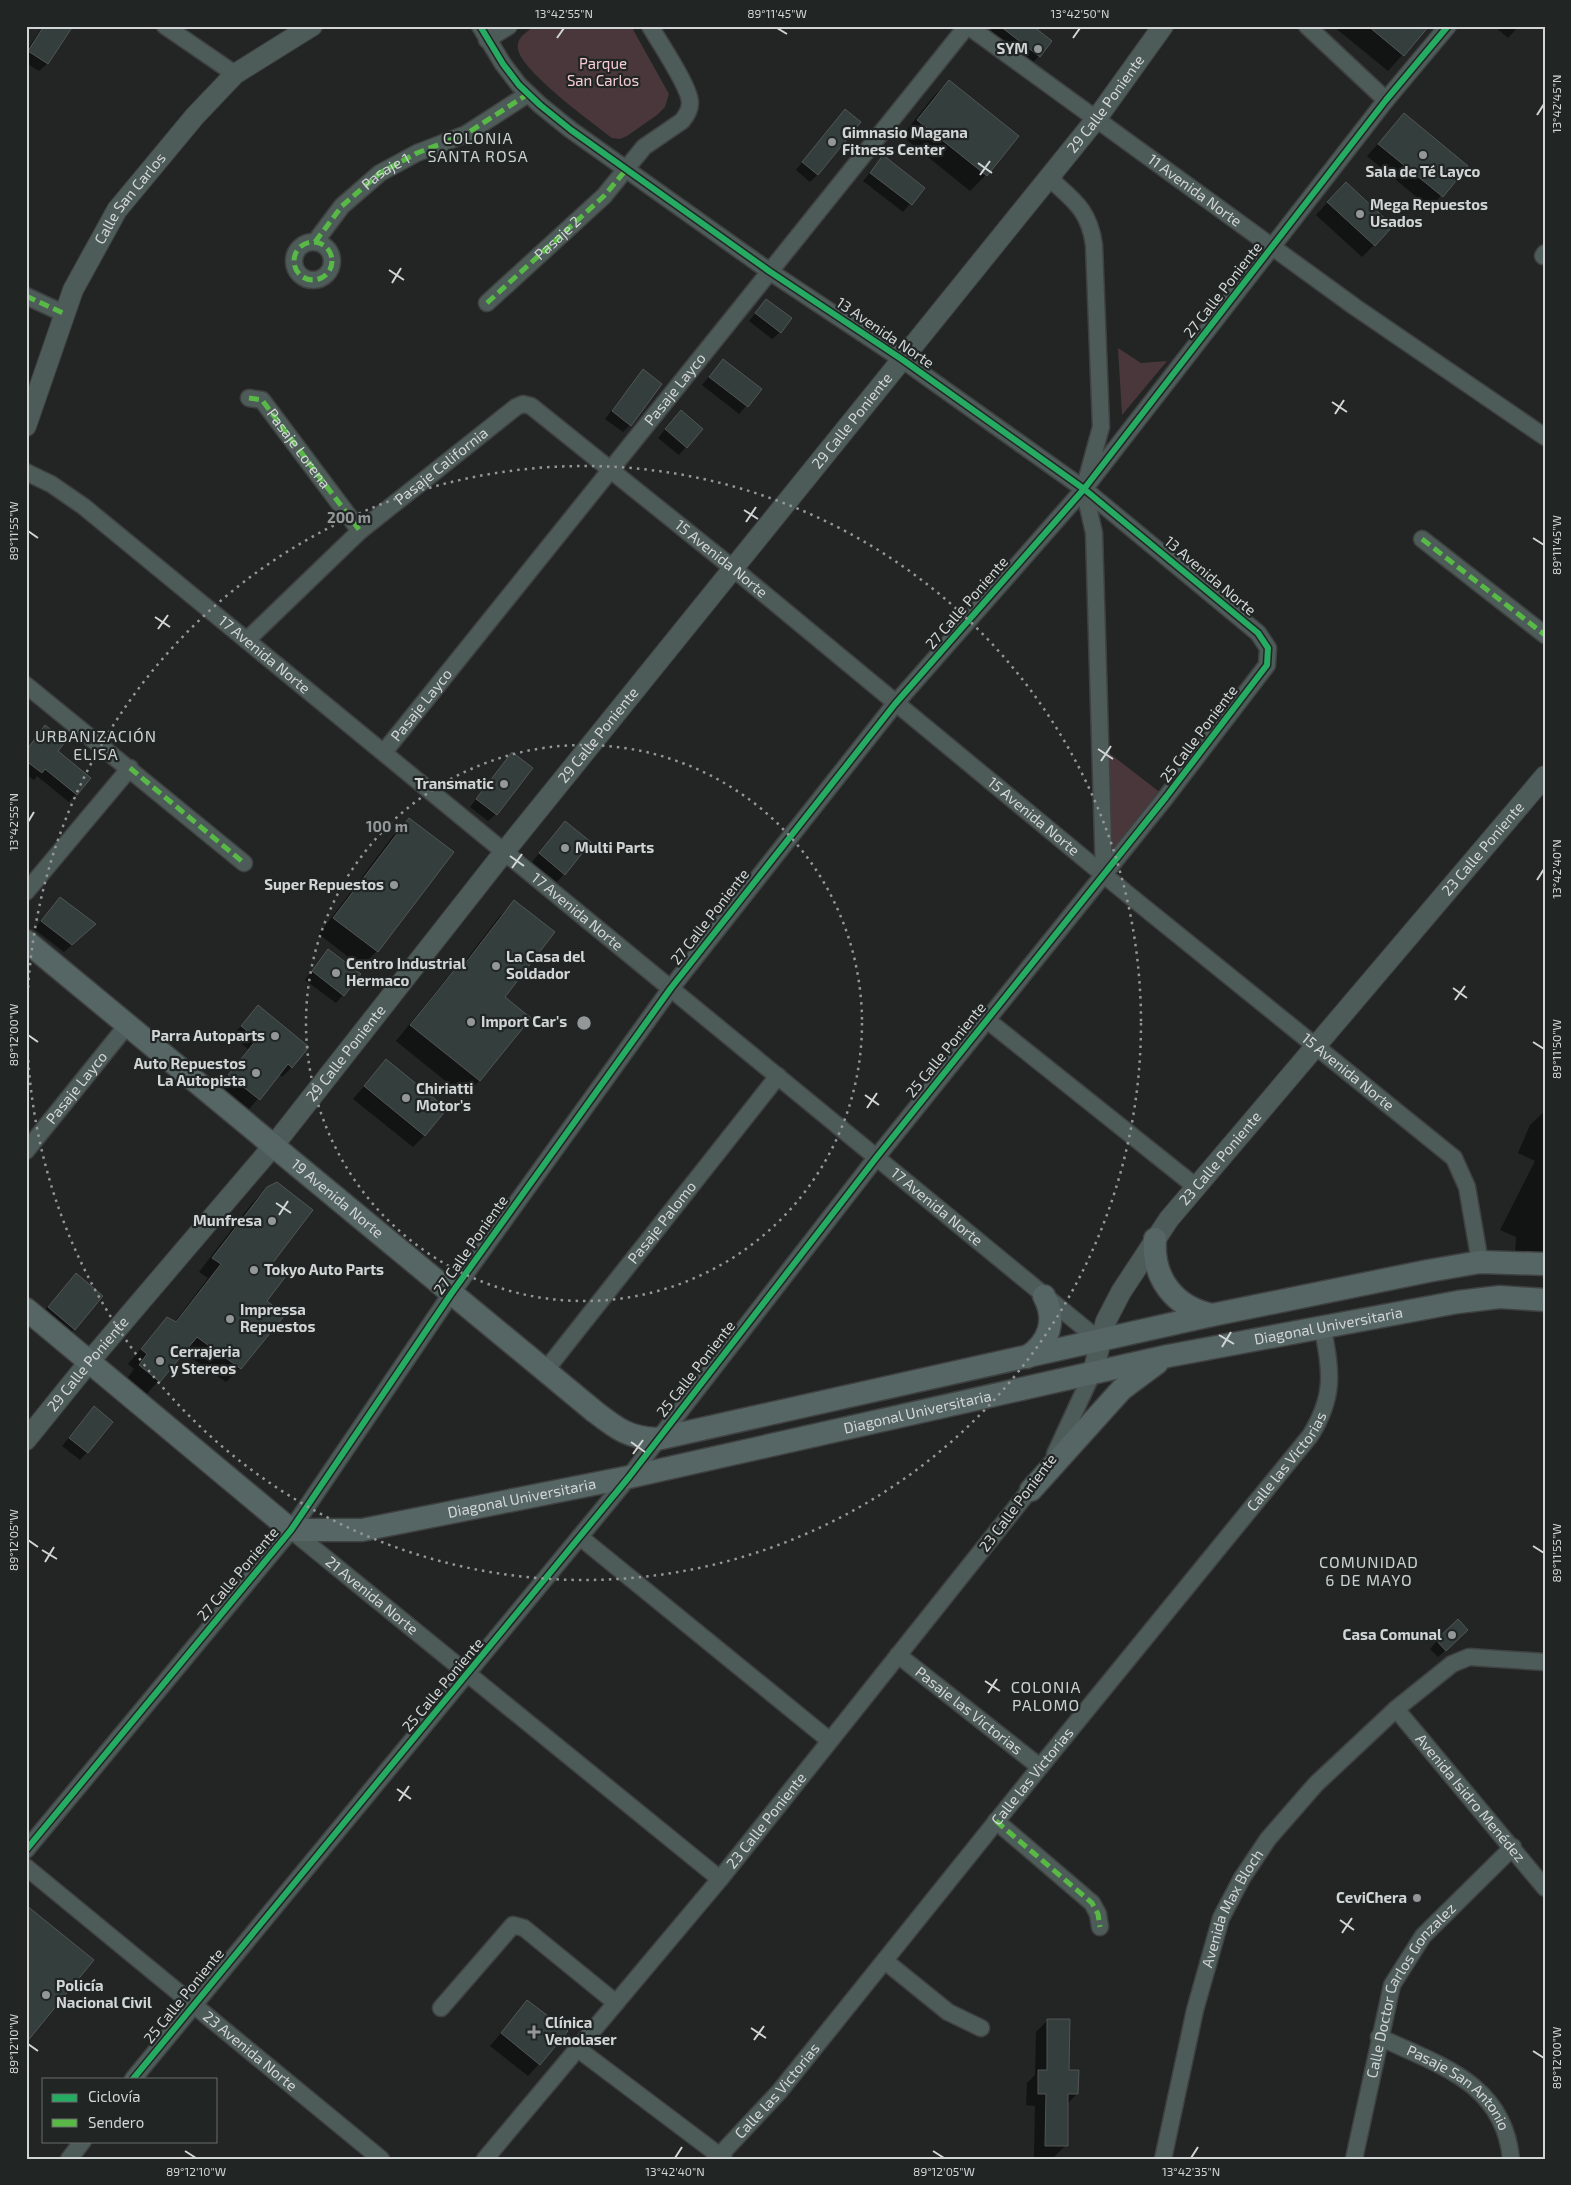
<svg xmlns="http://www.w3.org/2000/svg" width="1571" height="2185" viewBox="0 0 1571 2185" font-family="'Exo 2',sans-serif">
<style>
.green{fill:#4a373c}
.shadow{fill:#0007}
.building{fill:#343f3d;stroke:#525554}
.lines{fill:none;stroke-linecap:round;stroke-linejoin:round}
.minor-casing{stroke:#3f4040;stroke-width:19}
.tertiary-casing{stroke:#3f4040;stroke-width:22}
.secondary-casing{stroke:#3f4040;stroke-width:25}
.minor{stroke:#4d5b59;stroke-width:16}
.tertiary{stroke:#4d5b59;stroke-width:20}
.secondary{stroke:#566664;stroke-width:22}
.quiet{stroke:#58b947;stroke-width:5;stroke-dasharray:10 5;stroke-linecap:butt}
.cycleway-casing{stroke:#212625;stroke-width:9}
.cycleway{stroke:#26ab63;stroke-width:6}
.ticks{fill:none;stroke:#d2d5d5;stroke-width:2}
.ring{fill:none;stroke:#949797;stroke-width:2.5;stroke-dasharray:2.5 5}
.poi-dot{fill:#949797;stroke:#212625;stroke-width:2}
.labels{text-anchor:middle;stroke-width:4.5;stroke-linejoin:round;paint-order:stroke}
.poi-label{font-size:15px;font-weight:bold;fill:#d2d5d5;stroke:#212625;text-anchor:start}
.park-label{font-size:15px;fill:#f7ccd6;stroke:#212625}
.street-label{font-size:15px;fill:#d2d5d5;stroke:#212625}
.neighbourhood-label{font-size:16px;letter-spacing:1px;fill:#cad0cf;stroke:#212625}
.centre{fill:#949797;stroke:#212625;stroke-width:2.5}
.ring-label{font-size:15px;text-anchor:middle;font-weight:bold;fill:#949797;stroke:#212625;stroke-width:4.5;stroke-linejoin:round;paint-order:stroke}
.neatline{fill:none;stroke:#d2d5d5;stroke-width:2}
.ticks-label{font-size:12px;text-anchor:middle;fill:#d2d5d5}
</style>
<rect width="100%" height="100%" fill="#222524"/>
<path class="green" d="M535 26H631L669 94 665 107 657 115 627 136 620 139 612 138C593 123 521 71 518 49 516 37 527 32 535 26Z
M1118 348 1141 363 1167 361 1122 415Z
M1100 746 1166 797 1104 875Z"/>
<path class="shadow" d="M43 26H71L47 64 39 71 26 63V51Z
M994 26H1031L1039 56 1023 72 987 36Z
M1333 26H1428L1388 71Z
M1494 26H1519L1508 38Z
M949 81 986 175 970 191 902 136 933 97Z
M1404 115 1466 167 1430 208 1367 156Z
M837 119 818 174 810 182 796 170Z
M883 157 923 188 903 212 863 181Z
M1334 195 1374 245 1362 257 1316 215Z
M766 300 780 332 772 339 749 321Z
M723 360 760 390 739 414 702 385Z
M643 370 630 425 623 432 605 419Z
M673 419 686 447 679 455 658 438Z
M45 727 76 794 69 802 37 776 34 780 26 774V750Z
M512 754 496 814 488 821 470 807Z
M409 820 377 951 361 967 319 934 393 836Z
M558 830 564 874 557 882 532 862Z
M514 902 503 997 479 1081 464 1096 396 1041 446 979 462 965 499 917Z
M53 906 86 932 64 952 34 929Z
M328 951 343 995 336 1003 305 980Z
M258 1007 292 1067 282 1077 279 1074 249 1109 219 1086 248 1049 232 1036Z
M386 1061 425 1135 413 1147 353 1099Z
M1545 1111V1254H1515L1516 1237 1500 1230 1535 1161 1518 1153 1530 1125Z
M267 1188 271 1264 240 1368 226 1382 183 1352 146 1395 126 1380 134 1369 128 1364 167 1318 174 1323 208 1278 199 1272 253 1202Z
M76 1274 74 1329 62 1341 37 1319Z
M94 1408 87 1452 80 1460 62 1446Z
M1459 1638 1438 1657 1430 1649 1437 1641Z
M528 2001 539 2064 528 2076 490 2046Z
M1048 2020 1077 2094 1067 2104 1066 2145 1054 2157H1034L1035 2106 1026 2105 1027 2083 1035 2075 1036 2032Z"/>
<path class="building" d="M44 26H73L48 64 28 51Z
M1000 26H1033L1052 41 1040 57Z
M1368 26H1429L1404 56Z
M949 80 1019 136 987 176 917 120Z
M845 109 861 122 818 175 802 162Z
M1404 113 1468 166 1443 197 1378 144Z
M883 155 925 188 912 205 870 173Z
M1346 182 1393 226 1375 246 1327 202Z
M766 299 792 318 781 333 755 313Z
M723 359 762 389 748 407 709 377Z
M643 369 662 384 631 426 612 411Z
M681 410 703 429 687 448 665 429Z
M45 725 66 741 58 751 91 778 77 795 45 769 42 773 26 761V751Z
M512 752 533 768 497 815 476 799Z
M409 818 454 852 378 952 333 918Z
M565 821 591 842 565 875 539 853Z
M60 897 96 924 72 945 41 921Z
M514 900 555 932 505 997 531 1018 480 1081 410 1025 461 962 464 965Z
M328 949 361 974 344 996 312 971Z
M258 1005 309 1047 292 1068 288 1064 260 1100 228 1075 257 1039 241 1026Z
M386 1059 447 1109 425 1136 364 1086Z
M277 1182 313 1210 272 1264 286 1276 267 1301 285 1315 241 1369 197 1337 160 1382 139 1365 147 1354 141 1349 167 1317 176 1322 221 1264 212 1258 267 1187Z
M76 1273 103 1296 75 1330 48 1307Z
M94 1406 113 1422 88 1453 69 1438Z
M1458 1619 1468 1630 1446 1651 1436 1640Z
M26 1905 94 1960 26 2043Z
M527 2000 568 2031 540 2065 501 2033Z
M1047 2019H1070L1069 2070H1079L1078 2094H1068V2146H1045L1046 2094H1038V2070H1047Z"/>
<g class="lines">
<defs>
<g id="minor">
<path d="M165 26 235 74"/>
<path id="s1" d="M968 26 1355 307 1545 437"/>
<path d="M1307 26 1386 100"/>
<path d="M487 40 509 26"/>
<path d="M1048 177C1073 200 1089 209 1094 245L1101 427 1084 489 1094 533 1104 875"/>
<path d="M315 242 342 206 380 173 417 153 466 134 528 94"/>
<circle cx="313" cy="261" r="19"/>
<path d="M1543 256 1545 253"/>
<path d="M26 296 65 314"/>
<path d="M487 303 604 196 644 147 682 121C687 115 690 110 690 103 690 87 659 42 650 26"/>
<path d="M249 398 262 400 360 531"/>
<path id="s2" d="M26 472 51 484 83 506 1100 1341"/>
<path d="M1422 539 1545 635"/>
<path id="s3" d="M247 640 360 531 516 407 523 404 531 406 734 569 1104 875 1454 1158 1467 1187 1480 1262"/>
<path d="M26 685 244 863"/>
<path id="s4" d="M384 752 967 26"/>
<path d="M26 892 130 768"/>
<path d="M987 1020 1195 1186"/>
<path id="s5" d="M26 1151 128 1024"/>
<path id="s6" d="M545 1371 778 1076"/>
<path d="M1055 1454 1093 1372"/>
<path id="s7" d="M291 1530 720 1879"/>
<path d="M580 1537 829 1740"/>
<path id="s8" d="M898 1655 1040 1767"/>
<path id="s9" d="M1396 1709 1545 1888"/>
<path d="M996 1821 1092 1903 1098 1914 1100 1927"/>
<path d="M26 1850 291 1530 451 1294 671 988 895 704 1084 489 1386 100 1448 26"/>
<path id="s10" d="M26 1867 381 2159"/>
<path d="M885 1961 948 2012 981 2028"/>
<path d="M441 2008 513 1925 524 1928 616 2003"/>
<path id="s11" d="M1379 2037C1439 2065 1504 2083 1511 2159"/>
<path d="M578 2049 724 2159"/>
<path d="M133 2079 629 1477 876 1158 1166 797 1267 665 1268 648 1258 633 1084 489 903 360 769 271 571 130 540 105 519 85 503 64 480 26"/>
<path id="s12" d="M720 2155 779 2092 1040 1767 1310 1436C1335 1396 1331 1373 1323 1329"/>
<path d="M69 2159 83 2141"/>
<path id="s13" d="M485 2159 720 1879 1037 1481"/>
<path id="s14" d="M1163 2159 1195 2010 1221 1918 1242 1878 1268 1839 1316 1784 1396 1709 1452 1664 1469 1657 1545 1662"/>
<path id="s15" d="M1354 2159 1392 1985 1423 1936 1513 1847"/>
</g>
<g id="tertiary">
<path id="s16" d="M26 426 73 290 117 210 195 116 235 74 312 26"/>
<path id="s17" d="M1093 1372 1106 1321 1121 1292 1169 1219 1545 776"/>
<path id="s18" d="M26 1440 89 1362 274 1145 505 851 1097 118 1163 26"/>
</g>
<g id="secondary">
<path id="s19" d="M26 941 594 1411C616 1428 628 1438 657 1439L1212 1315 1428 1271 1480 1262 1545 1264"/>
<path d="M1155 1239C1152 1278 1174 1307 1212 1315"/>
<path id="s20" d="M26 1309 291 1530H362L629 1477 1168 1356 1458 1302 1500 1297 1545 1300"/>
<path d="M1027 1357C1049 1343 1057 1320 1044 1296"/>
<path d="M1031 1490 1122 1389 1157 1363"/>
</g>
</defs>
<use href="#minor" class="minor-casing"/>
<use href="#tertiary" class="tertiary-casing"/>
<use href="#secondary" class="secondary-casing"/>
<use href="#minor" class="minor"/>
<use href="#tertiary" class="tertiary"/>
<use href="#secondary" class="secondary"/>
<g class="quiet">
<path id="s21" d="M315 242 342 206 380 173 417 153 466 134 528 94"/>
<circle cx="313" cy="261" r="19"/>
<path d="M26 296 65 314"/>
<path id="s22" d="M487 303 604 196 625 171"/>
<path id="s23" d="M249 398 262 400 360 531"/>
<path d="M1422 539 1545 635"/>
<path d="M130 768 244 863"/>
<path d="M996 1821 1092 1903 1098 1914 1100 1927"/>
</g>
<defs>
<path id="cycleway" d="M26 1850 291 1530 451 1294 671 988 895 704 1084 489 1386 100 1448 26
M133 2079 629 1477 876 1158 1166 797 1267 665 1268 648 1258 633 1084 489 903 360 769 271 571 130 540 105 519 85 503 64 480 26"/>
</defs>
<use href="#cycleway" class="cycleway-casing"/>
<use href="#cycleway" class="cycleway"/>
</g>
<path class="ticks" d="M777 28 787 34M557 38 564 28M1073 38 1080 28M1537 115 1544 104M978 163 992 173M980 175 990 161M389 270 404 280M392 283 401 268M1332 402 1347 412M1335 414 1344 400M744 510 758 519M746 522 756 507M28 531 38 538M1533 538 1544 545M155 617 170 627M158 629 168 615M1098 749 1113 759M1101 761 1111 746M28 822 34 812M510 856 524 866M512 868 522 854M1537 880 1544 869M1453 988 1467 998M1455 1000 1465 986M28 1035 38 1042M1533 1042 1544 1049M865 1095 879 1105M867 1108 877 1093M276 1203 291 1213M279 1215 288 1201M1219 1335 1234 1344M1222 1347 1231 1332M631 1442 645 1452M633 1454 643 1440M28 1540 38 1547M1533 1546 1544 1553M42 1550 57 1559M45 1562 54 1547M985 1681 1000 1691M988 1693 997 1679M397 1789 411 1799M399 1801 409 1786M1340 1920 1354 1930M1342 1933 1352 1918M751 2028 766 2038M754 2040 764 2026M28 2044 38 2051M1533 2051 1544 2058M185 2151 196 2158M933 2151 944 2158M675 2158 682 2147M1191 2158 1198 2147"/>
<g class="ring">
<circle cx="584" cy="1023" r="278"/>
<circle cx="584" cy="1023" r="557"/>
</g>
<g class="poi-dot">
<circle cx="1038" cy="49" r="5"/>
<circle cx="832" cy="142" r="5"/>
<circle cx="1423" cy="155" r="5"/>
<circle cx="1360" cy="214" r="5"/>
<circle cx="504" cy="784" r="5"/>
<circle cx="565" cy="848" r="5"/>
<circle cx="394" cy="885" r="5"/>
<circle cx="496" cy="966" r="5"/>
<circle cx="336" cy="973" r="5"/>
<circle cx="471" cy="1022" r="5"/>
<circle cx="275" cy="1036" r="5"/>
<circle cx="256" cy="1073" r="5"/>
<circle cx="406" cy="1098" r="5"/>
<circle cx="272" cy="1221" r="5"/>
<circle cx="254" cy="1270" r="5"/>
<circle cx="230" cy="1319" r="5"/>
<circle cx="160" cy="1361" r="5"/>
<circle cx="1452" cy="1635" r="5"/>
<circle cx="1417" cy="1898" r="5"/>
<circle cx="46" cy="1995" r="5"/>
<path d="M531.5 2024.5h5v5h5v5h-5v5h-5v-5h-5v-5h5z"/>
</g>
<g class="labels">
<g class="poi-label">
<text x="1028" y="54" text-anchor="end">SYM</text>
<text x="842" y="138">Gimnasio Magana<tspan x="842" dy="17">Fitness Center</tspan></text>
<text x="1423" y="177" text-anchor="middle">Sala de Té Layco</text>
<text x="1370" y="210">Mega Repuestos<tspan x="1370" dy="17">Usados</tspan></text>
<text x="494" y="789" text-anchor="end">Transmatic</text>
<text x="575" y="853">Multi Parts</text>
<text x="384" y="890" text-anchor="end">Super Repuestos</text>
<text x="506" y="962">La Casa del<tspan x="506" dy="17">Soldador</tspan></text>
<text x="346" y="969">Centro Industrial<tspan x="346" dy="17">Hermaco</tspan></text>
<text x="481" y="1027">Import Car's</text>
<text x="265" y="1041" text-anchor="end">Parra Autoparts</text>
<text x="246" y="1069" text-anchor="end">Auto Repuestos<tspan x="246" dy="17">La Autopista</tspan></text>
<text x="416" y="1094">Chiriatti<tspan x="416" dy="17">Motor's</tspan></text>
<text x="262" y="1226" text-anchor="end">Munfresa</text>
<text x="264" y="1275">Tokyo Auto Parts</text>
<text x="240" y="1315">Impressa<tspan x="240" dy="17">Repuestos</tspan></text>
<text x="170" y="1357">Cerrajeria<tspan x="170" dy="17">y Stereos</tspan></text>
<text x="1442" y="1640" text-anchor="end">Casa Comunal</text>
<text x="1407" y="1903" text-anchor="end">CeviChera</text>
<text x="56" y="1991">Policía<tspan x="56" dy="17">Nacional Civil</tspan></text>
<text x="545" y="2028">Clínica<tspan x="545" dy="17">Venolaser</tspan></text>
</g>
<g class="park-label">
<text x="603" y="69">Parque<tspan x="603" dy="17">San Carlos</tspan></text>
</g>
<g class="street-label">
<text dy="5" stroke="none"><textPath href="#s18" startOffset="1718">29 Calle Poniente</textPath></text>
<text dy="5" stroke="none"><textPath href="#s21" startOffset="101">Pasaje 1</textPath></text>
<text dy="5" stroke="none"><textPath href="#s1" startOffset="280">11 Avenida Norte</textPath></text>
<text dy="5" stroke="none"><textPath href="#s16" startOffset="252">Calle San Carlos</textPath></text>
<text dy="5" stroke="none"><textPath href="#s22" startOffset="96">Pasaje 2</textPath></text>
<text transform="translate(1223 290) rotate(-52)" y="5">27 Calle Poniente</text>
<text transform="translate(885 333) rotate(34)" y="5">13 Avenida Norte</text>
<text dy="5" stroke="none"><textPath href="#s4" startOffset="465">Pasaje Layco</textPath></text>
<text dy="5" stroke="none"><textPath href="#s18" startOffset="1312">29 Calle Poniente</textPath></text>
<text dy="5" stroke="none"><textPath href="#s23" startOffset="74">Pasaje Lorena</textPath></text>
<text dy="5" stroke="none"><textPath href="#s3" startOffset="261">Pasaje California</textPath></text>
<text dy="5" stroke="none"><textPath href="#s3" startOffset="616">15 Avenida Norte</textPath></text>
<text transform="translate(1210 576) rotate(40)" y="5">13 Avenida Norte</text>
<text transform="translate(967 603) rotate(-49)" y="5">27 Calle Poniente</text>
<text dy="5" stroke="none"><textPath href="#s2" startOffset="301">17 Avenida Norte</textPath></text>
<text dy="5" stroke="none"><textPath href="#s4" startOffset="60">Pasaje Layco</textPath></text>
<text transform="translate(1199 734) rotate(-53)" y="5">25 Calle Poniente</text>
<text dy="5" stroke="none"><textPath href="#s18" startOffset="908">29 Calle Poniente</textPath></text>
<text dy="5" stroke="none"><textPath href="#s3" startOffset="1021">15 Avenida Norte</textPath></text>
<text dy="5" stroke="none"><textPath href="#s17" startOffset="658">23 Calle Poniente</textPath></text>
<text dy="5" stroke="none"><textPath href="#s2" startOffset="706">17 Avenida Norte</textPath></text>
<text transform="translate(710 917) rotate(-52)" y="5">27 Calle Poniente</text>
<text transform="translate(946 1050) rotate(-51)" y="5">25 Calle Poniente</text>
<text dy="5" stroke="none"><textPath href="#s18" startOffset="502">29 Calle Poniente</textPath></text>
<text dy="5" stroke="none"><textPath href="#s3" startOffset="1426">15 Avenida Norte</textPath></text>
<text dy="5" stroke="none"><textPath href="#s5" startOffset="81">Pasaje Layco</textPath></text>
<text dy="5" stroke="none"><textPath href="#s17" startOffset="252">23 Calle Poniente</textPath></text>
<text dy="5" stroke="none"><textPath href="#s19" startOffset="404">19 Avenida Norte</textPath></text>
<text dy="5" stroke="none"><textPath href="#s2" startOffset="1171">17 Avenida Norte</textPath></text>
<text dy="5" stroke="none"><textPath href="#s6" startOffset="189">Pasaje Palomo</textPath></text>
<text transform="translate(471 1245) rotate(-55)" y="5">27 Calle Poniente</text>
<text dy="5" stroke="none"><textPath href="#s20" startOffset="1404">Diagonal Universitaria</textPath></text>
<text dy="5" stroke="none"><textPath href="#s18" startOffset="98">29 Calle Poniente</textPath></text>
<text transform="translate(696 1369) rotate(-52)" y="5">25 Calle Poniente</text>
<text dy="5" stroke="none"><textPath href="#s20" startOffset="984">Diagonal Universitaria</textPath></text>
<text dy="5" stroke="none"><textPath href="#s12" startOffset="896">Calle las Victorias</textPath></text>
<text dy="5" stroke="none"><textPath href="#s20" startOffset="579">Diagonal Universitaria</textPath></text>
<text transform="translate(1018 1503) rotate(-53)" y="5">23 Calle Poniente</text>
<text transform="translate(238 1574) rotate(-50)" y="5">27 Calle Poniente</text>
<text dy="5" stroke="none"><textPath href="#s7" startOffset="104">21 Avenida Norte</textPath></text>
<text transform="translate(443 1685) rotate(-50)" y="5">25 Calle Poniente</text>
<text dy="5" stroke="none"><textPath href="#s8" startOffset="90">Pasaje las Victorias</textPath></text>
<text dy="5" stroke="none"><textPath href="#s12" startOffset="491">Calle las Victorias</textPath></text>
<text dy="5" stroke="none"><textPath href="#s9" startOffset="116">Avenida Isidro Menédez</textPath></text>
<text dy="5" stroke="none"><textPath href="#s13" startOffset="440">23 Calle Poniente</textPath></text>
<text dy="5" stroke="none"><textPath href="#s14" startOffset="261">Avenida Max Bloch</textPath></text>
<text dy="5" stroke="none"><textPath href="#s15" startOffset="181">Calle Doctor Carlos Gonzalez</textPath></text>
<text transform="translate(184 1996) rotate(-51)" y="5">25 Calle Poniente</text>
<text dy="5" stroke="none"><textPath href="#s10" startOffset="290">23 Avenida Norte</textPath></text>
<text dy="5" stroke="none"><textPath href="#s12" startOffset="86">Calle las Victorias</textPath></text>
<text dy="5" stroke="none"><textPath href="#s11" startOffset="96">Pasaje San Antonio</textPath></text>
</g>
<g class="neighbourhood-label">
<text x="478" y="144">COLONIA<tspan x="478" dy="18">SANTA ROSA</tspan></text>
<text x="96" y="742">URBANIZACIÓN<tspan x="96" dy="18">ELISA</tspan></text>
<text x="1369" y="1568">COMUNIDAD<tspan x="1369" dy="18">6 DE MAYO</tspan></text>
<text x="1046" y="1693">COLONIA<tspan x="1046" dy="18">PALOMO</tspan></text>
</g>
</g>
<circle cx="584" cy="1023" r="8" class="centre"/>
<g class="ring-label">
<text x="349" y="523">200 m</text>
<text x="387" y="832">100 m</text>
</g>
<rect width="1571" height="2185" fill="none" stroke="#212625" stroke-width="55"/>
<rect x="42" y="2078" width="175" height="65" fill="#212625" stroke="#686c6b"/>
<rect x="52" y="2094" width="25" height="8" fill="#26ab63" stroke="#686c6b"/>
<text x="88" y="2102" font-size="15" fill="#d2d5d5">Ciclovía</text>
<rect x="52" y="2119" width="25" height="8" fill="#58b947" stroke="#686c6b"/>
<text x="88" y="2128" font-size="15" fill="#d2d5d5">Sendero</text>
<rect x="28" y="28" width="1516" height="2130" class="neatline"/>
<g class="ticks-label">
<text x="564" y="18">13°42'55"N</text>
<text x="777" y="18">89°11'45"W</text>
<text x="1080" y="18">13°42'50"N</text>
<text transform="translate(1557 104) rotate(-90)" y="4">13°42'45"N</text>
<text transform="translate(14 531) rotate(-90)" y="4">89°11'55"W</text>
<text transform="translate(1557 545) rotate(-90)" y="4">89°11'45"W</text>
<text transform="translate(14 822) rotate(-90)" y="4">13°42'55"N</text>
<text transform="translate(1557 869) rotate(-90)" y="4">13°42'40"N</text>
<text transform="translate(14 1035) rotate(-90)" y="4">89°12'00"W</text>
<text transform="translate(1557 1049) rotate(-90)" y="4">89°11'50"W</text>
<text transform="translate(14 1540) rotate(-90)" y="4">89°12'05"W</text>
<text transform="translate(1557 1553) rotate(-90)" y="4">89°11'55"W</text>
<text transform="translate(14 2044) rotate(-90)" y="4">89°12'10"W</text>
<text transform="translate(1557 2058) rotate(-90)" y="4">89°12'00"W</text>
<text x="196" y="2176">89°12'10"W</text>
<text x="675" y="2176">13°42'40"N</text>
<text x="944" y="2176">89°12'05"W</text>
<text x="1191" y="2176">13°42'35"N</text>
</g>
</svg>
